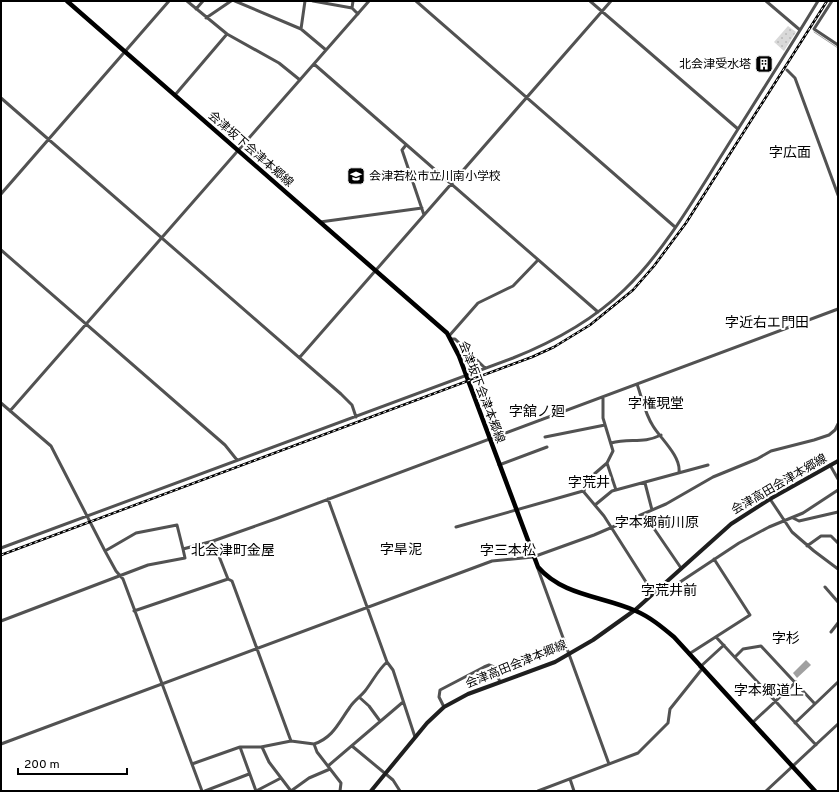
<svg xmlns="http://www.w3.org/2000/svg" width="839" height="792" viewBox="0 0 839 792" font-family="Overpass,'Noto Sans JP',sans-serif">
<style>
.grass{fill:url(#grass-tufts)}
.park{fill:url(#park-dots)}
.water{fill:#a0a0a0}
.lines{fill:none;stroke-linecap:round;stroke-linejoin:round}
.stream{stroke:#a0a0a0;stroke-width:1}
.street{stroke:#525252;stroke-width:3}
.secondary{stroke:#1f1f1f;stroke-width:4}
.primary{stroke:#000;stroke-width:4.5}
.rail-casing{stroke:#000;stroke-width:2.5}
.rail{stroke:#fff;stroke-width:1;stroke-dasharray:3;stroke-linecap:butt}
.labels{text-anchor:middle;stroke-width:4;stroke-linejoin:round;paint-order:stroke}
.poi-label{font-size:12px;fill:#000;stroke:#fff;text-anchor:end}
.street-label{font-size:12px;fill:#000;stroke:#fff}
.quarter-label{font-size:14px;fill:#000;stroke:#fff}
</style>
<defs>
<pattern id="grass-tufts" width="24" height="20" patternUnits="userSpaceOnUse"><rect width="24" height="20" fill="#d9d9d9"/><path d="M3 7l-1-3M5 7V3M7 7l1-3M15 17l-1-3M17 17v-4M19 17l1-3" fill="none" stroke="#b8b8b8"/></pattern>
<pattern id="park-dots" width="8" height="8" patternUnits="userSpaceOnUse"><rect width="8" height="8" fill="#d9d9d9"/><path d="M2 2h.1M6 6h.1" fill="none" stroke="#b8b8b8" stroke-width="1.8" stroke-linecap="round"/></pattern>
</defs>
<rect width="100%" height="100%" fill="#fff"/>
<path class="grass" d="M763 57 769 59 770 66H768L769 68 766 70 760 69 757 64 760 59Z"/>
<path class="park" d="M788 26 796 32 784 51 774 42Z"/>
<path class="water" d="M806 660 811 665 797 678 793 673Z"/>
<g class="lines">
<path class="stream" d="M814 32 838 48"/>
<path class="street" d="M187 1 227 34 279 63 300 80
M235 1 301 29 326 50
M313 1 352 8
M353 1 352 8 358 14
M416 1 675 227
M590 1 738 129
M766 1 800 30
M832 1 814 29 838 45
M196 9 203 1
M206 18 231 1
M301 29 305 1
M314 64 598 312
M787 70 795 78 838 195
M175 95 227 34
M1 98 341 394 352 405 356 417
M406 145 402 150 424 215
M1 194 169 1
M320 222 422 208
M1 250 225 445 237 460
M449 336 478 303 513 286 538 260
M451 339H455L485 368
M300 357 611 1
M637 384C642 398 645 414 653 426 660 438 681 456 679 472
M1 403 51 446 105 551 136 533 177 525 183 549 213 541 278 518 838 309
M10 411 369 1
M545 437 605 425
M611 443C630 438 643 444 661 435
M607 463 616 490
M499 465 547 447
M830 465 838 479
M645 483 652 510
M584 492 585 482 607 463 613 451 603 418V397
M328 499 387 662 393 670 415 737
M770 499 792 532 814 551 838 569
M595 505 612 491 708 465
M644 514 681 568
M793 518 799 521 838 512
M456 527 583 491 604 516 653 593
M213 541 228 579
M807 546 821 536H831L838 543
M1 548 513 358C553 342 592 321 624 290 663 253 694 199 723 153 755 102 787 52 818 1
M105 551 116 571 123 579 202 791
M538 569 609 764
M825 587 838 602
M655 591 662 594 739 543 769 527 803 513 838 490
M134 611 228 579 232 581 291 741 314 744 317 752 341 783 340 791
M1 621 148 565 185 558 183 549
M831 632 838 623
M716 637 816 745
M689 654 750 615 714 559
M735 657 743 649 761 646 815 704
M700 667 724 645
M359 697 369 706 380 721
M444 707 439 697 440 690 484 667 489 665 494 667 500 682
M752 723 796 682
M795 723 838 682
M1 744 492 561 533 557 594 535 666 504 713 477 757 459 771 451 814 440 829 435 835 430 838 424
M314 744C333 738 339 722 350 707 354 701 360 697 365 691 373 681 377 671 387 662
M352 746 393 780 400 791
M240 747 256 791
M262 747 269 762 291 791
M192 764 240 747H261L291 741
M328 766 403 702
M570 779 574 791
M205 791 249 774
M256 791 281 778
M291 791 309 778 330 769
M538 791 638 753 668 723 670 709 702 669
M766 791 838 724"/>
<path class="secondary" d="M371 791 427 723 444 707 468 694 555 662 593 640 635 610 731 524 770 499 838 461"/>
<path class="primary" d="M67 1 447 333 459 356 538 567C563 596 603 596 636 611 650 617 662 627 674 637L815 791"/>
<defs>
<path id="rail" d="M1 555 532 357 554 347 590 325 633 290 654 266 686 223 827 1"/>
</defs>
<use href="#rail" class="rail-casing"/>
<use href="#rail" class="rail"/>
</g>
<defs>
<symbol id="building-square" viewBox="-11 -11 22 22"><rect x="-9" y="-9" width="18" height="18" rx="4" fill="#000" stroke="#fff"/><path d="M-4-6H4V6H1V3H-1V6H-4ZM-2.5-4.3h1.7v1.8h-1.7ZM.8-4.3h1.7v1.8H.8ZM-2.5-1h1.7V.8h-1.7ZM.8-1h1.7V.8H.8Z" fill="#fff"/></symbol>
<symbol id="school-square" viewBox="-11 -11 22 22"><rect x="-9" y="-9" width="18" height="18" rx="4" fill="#000" stroke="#fff"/><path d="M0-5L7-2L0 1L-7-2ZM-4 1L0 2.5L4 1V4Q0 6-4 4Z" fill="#fff"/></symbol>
</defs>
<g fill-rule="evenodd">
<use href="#building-square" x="754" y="54" width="20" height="20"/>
<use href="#school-square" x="346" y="166" width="20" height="20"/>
</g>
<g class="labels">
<g class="poi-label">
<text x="751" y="68">北会津受水塔</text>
<text x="369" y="180" text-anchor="start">会津若松市立川南小学校</text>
</g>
<g class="street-label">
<text transform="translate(251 149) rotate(41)" y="4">会津坂下会津本郷線</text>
<text transform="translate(482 392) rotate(69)" y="4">会津坂下会津本郷線</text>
<text transform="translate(779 484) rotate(-30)" y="4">会津高田会津本郷線</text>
<text transform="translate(516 664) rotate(-22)" y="4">会津高田会津本郷線</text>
</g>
<g class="quarter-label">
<text x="790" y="157">字広面</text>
<text x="767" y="327">字近右エ門田</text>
<text x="656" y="408">字権現堂</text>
<text x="537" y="416">字舘ノ廻</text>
<text x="589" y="487">字荒井</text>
<text x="657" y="527">字本郷前川原</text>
<text x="401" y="554">字旱泥</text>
<text x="233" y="555">北会津町金屋</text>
<text x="508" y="555">字三本松</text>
<text x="669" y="595">字荒井前</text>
<text x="786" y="643">字杉</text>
<text x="769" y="695">字本郷道上</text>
</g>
</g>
<rect width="839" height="792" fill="none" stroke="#000000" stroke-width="4"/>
<path d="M18 768v6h109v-6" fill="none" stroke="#000000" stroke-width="2"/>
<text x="24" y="768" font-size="12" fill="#000000" stroke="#ffffff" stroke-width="3" paint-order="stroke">200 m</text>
</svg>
